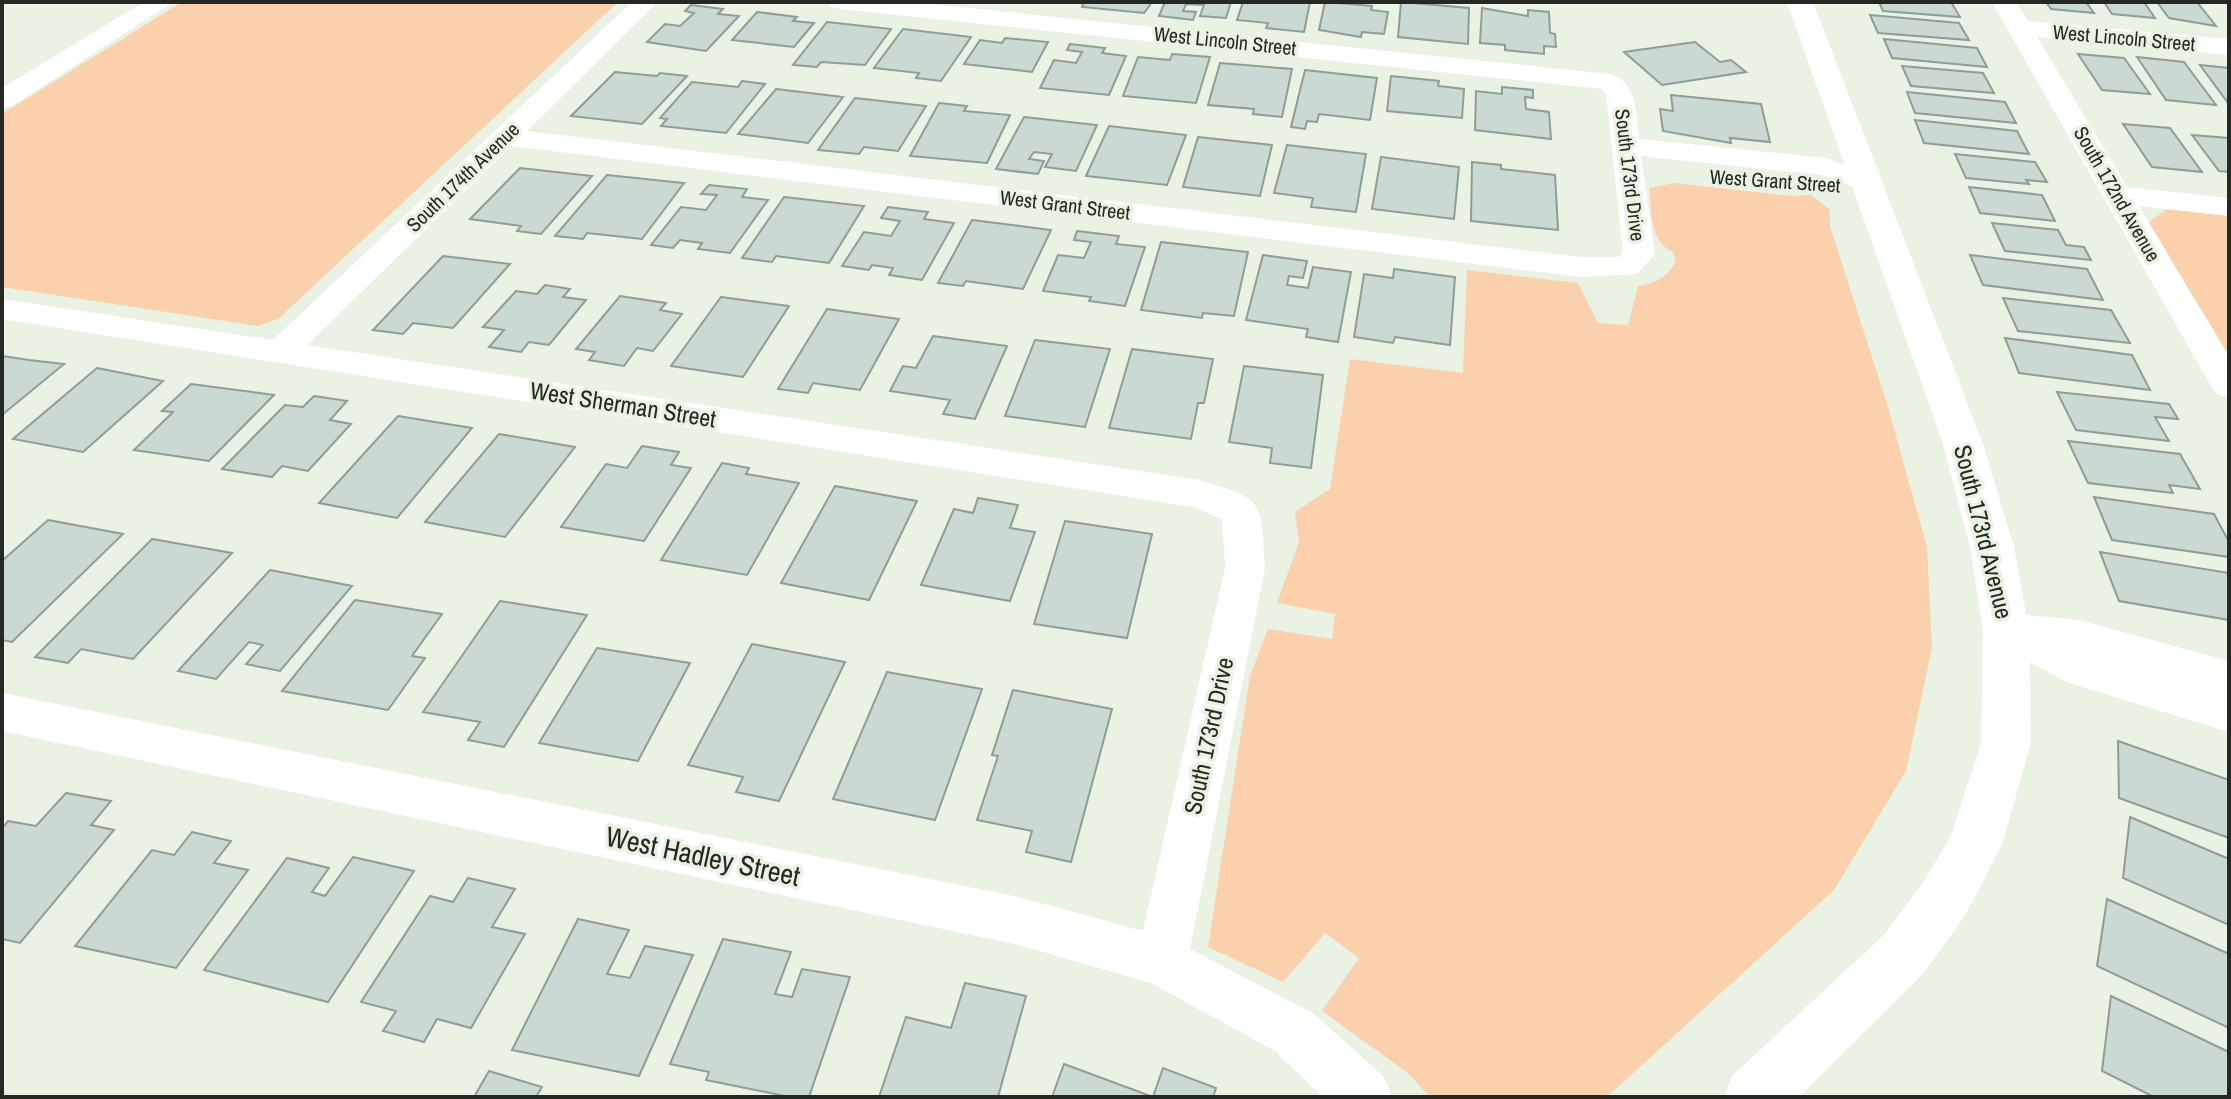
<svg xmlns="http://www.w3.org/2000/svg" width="2231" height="1099" viewBox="0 0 2231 1099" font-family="'Archivo Narrow',sans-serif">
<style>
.green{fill:#fad0ad}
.building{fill:#cadad2;stroke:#8e9e97;stroke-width:2}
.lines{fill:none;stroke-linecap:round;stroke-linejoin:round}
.street{fill:#fff;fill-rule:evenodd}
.secondary{fill:#fff;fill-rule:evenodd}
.labels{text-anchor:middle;stroke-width:7;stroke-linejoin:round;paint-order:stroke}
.far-street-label{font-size:20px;fill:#262923;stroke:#e9f2e3}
.street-label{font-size:24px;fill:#262923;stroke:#e9f2e3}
.near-street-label{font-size:28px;fill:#262923;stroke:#e9f2e3}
</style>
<rect width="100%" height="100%" fill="#e9f2e3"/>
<path class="green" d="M182 2H618L278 319 258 326 2 287V114Z
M1675 183 1792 196 1811 195 1830 210V226L1888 407 1927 547 1932 648 1906 771 1834 890 1607 1097H1430L1408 1073 1322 1011 1359 958 1325 933 1283 982 1208 947 1250 676 1268 629 1332 639 1335 614 1277 603 1299 542 1295 512 1330 489 1350 359 1463 373 1467 270 1578 283 1598 323 1628 325 1638 286C1655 284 1667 277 1676 262L1673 252C1649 241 1652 211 1649 188Z
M2168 208 2229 215V355L2148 223Z"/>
<path class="building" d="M1084 2H1152L1144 13 1082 7Z
M1165 2H1231L1226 18 1200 16 1204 5 1186 4 1183 11 1196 12 1193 20 1159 16Z
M1243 2H1310L1304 32 1266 28 1268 23 1237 20Z
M1325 2 1372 6 1371 10 1388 12 1384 34 1362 32 1361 37 1319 30Z
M1401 2 1469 8 1468 44 1398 37Z
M1879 2H1951L1960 17 1883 11Z
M2046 2H2086L2094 13 2051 9Z
M2104 2H2144L2155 18 2112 14Z
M2157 2H2197L2216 26 2169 18Z
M691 5 723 9 718 14 739 16 706 51 647 42 665 24 680 26 694 13 685 11Z
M1482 8 1528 16V10L1549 12 1550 33 1555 34 1556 47 1544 46V54L1505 50V45L1480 43Z
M757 12 797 17 793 21 814 23 794 47 732 40Z
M1870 15 1959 23 1969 40 1878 33Z
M827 22 891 29 865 65 821 62 817 67 793 65Z
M903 29 971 37 941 81 916 78 919 73 874 68Z
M1005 38 1048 42 1032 72 964 64 980 40 1002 43Z
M1884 39 1977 48 1987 67 1892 58Z
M1695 42 1720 62 1731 60 1746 72 1662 85 1624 52Z
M1070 44 1105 48 1102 53 1126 56 1109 95 1040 88 1054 60 1076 63 1082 52 1067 50Z
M1172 54 1210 57 1196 103 1123 96 1138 57 1170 60Z
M2078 54 2124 58 2150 94 2102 90Z
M2137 57 2184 62 2216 105 2166 100Z
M1220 63 1292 69 1282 117 1253 114 1254 109 1208 105Z
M2200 65 2229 68V103H2228Z
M1902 66 1983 73 1994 93 1911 86Z
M1305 70 1377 78 1370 120 1319 114 1317 122 1307 121 1305 129 1291 127Z
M615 72 657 76 660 73 687 76 642 124 571 116Z
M1391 76 1439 81 1438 86 1464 89 1462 118 1387 111Z
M742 81 765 84 726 133 661 126 667 119 660 118 692 82 738 87Z
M1502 87 1533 90V98L1525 97 1526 109 1549 112 1551 139 1475 130 1476 91 1502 94Z
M776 89 843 97 808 143 738 134Z
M1907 92 2005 102 2016 123 1915 113Z
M1671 95 1761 104 1770 142 1730 138 1731 143 1663 131 1660 109 1673 111Z
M855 98 926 106 898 151 864 147 859 154 818 150Z
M939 103 967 106 964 111 1010 115 987 163 910 156Z
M1024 117 1097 125 1076 171 1045 167 1052 154 1034 152 1029 159 1044 161 1038 174 996 169Z
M1915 120 2017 131 2029 154 1924 143Z
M2123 124 2170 128 2202 172 2152 167Z
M1109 126 1186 135 1167 185 1086 176Z
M2192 135 2229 138V172L2219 171Z
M1198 137 1272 145 1260 196 1183 187Z
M1287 145 1366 154 1356 212 1311 207 1313 198 1274 193Z
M1955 154 2035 162 2047 182 2026 180 2029 184 1966 178Z
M1381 157 1459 167 1454 219 1372 209Z
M1472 162 1501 165V169L1555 175 1558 230 1471 221Z
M520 168 592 176 541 234 517 231 521 226 470 219Z
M607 175 684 183 642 239 587 233 583 239 555 236Z
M709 185 747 189 742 197 768 200 730 253 698 249 702 243 680 240 673 248 651 245 681 207 706 210 717 195 701 194Z
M1969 187 2042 195 2055 221 1980 213Z
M784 197 864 206 829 263 776 256 772 262 742 258Z
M888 207 928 212 924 219 954 223 922 280 889 275 893 268 872 265 869 270 842 266 864 232 891 236 900 221 881 218Z
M972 220 1051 230 1023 289 966 281 963 286 938 283Z
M1992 223 2058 230 2066 245 2084 247 2091 260 2005 251Z
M1077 231 1119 236 1116 244 1145 247 1125 306 1089 301 1091 297 1043 291 1058 255 1084 258 1091 242 1074 240Z
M1161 242 1248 252 1234 316 1203 313 1202 318 1141 310Z
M1263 255 1307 261 1303 278 1289 276 1287 285 1308 288 1313 267 1351 272 1338 342 1306 337 1308 329 1246 320Z
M1970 255 2087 269 2103 300 1983 285Z
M443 256 510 264 453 328 413 323 403 334 373 330Z
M1394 269 1455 277 1450 345 1395 337 1393 343 1354 337 1364 274 1393 278Z
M545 285 570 289 563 297 586 300 549 345 529 342 521 352 489 347 504 330 483 327 516 291 537 294Z
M620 296 666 303 660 310 682 314 653 351 637 348 624 366 589 360 595 352 576 349Z
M721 297 789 306 743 377 671 366Z
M2003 298 2111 310 2130 343 2018 331Z
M827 309 899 319 860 390 813 383 808 393 778 389Z
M933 336 1007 346 975 419 943 414 950 400 890 391 903 366 916 368Z
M2005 338 2132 355 2150 390 2019 373Z
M1035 340 1110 349 1085 427 1005 416Z
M1132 349 1213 359 1204 403H1198L1191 439 1109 428Z
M2 356 29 360 64 364 2 415Z
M1244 366 1323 375 1311 468 1270 463 1272 448 1229 442Z
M97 368 163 381 83 452 13 439Z
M191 384 274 395 209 461 134 450 173 412 162 411Z
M2057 392 2169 404 2178 419 2155 417 2169 441 2076 430Z
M314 396 347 401 330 420 351 424 308 471 282 466 272 477 222 469 285 405 303 407Z
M398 416 472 428 397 518 319 503Z
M499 434 575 447 505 537 425 522Z
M2068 441 2180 454 2200 489 2169 485 2173 493 2088 483Z
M642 446 679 452 671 465 691 468 644 541 561 527 606 464 627 468Z
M722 463 749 468 746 474 799 483 747 575 661 560Z
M835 486 917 501 869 600 781 583Z
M2094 497 2214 514 2229 542V557L2112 540Z
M978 498 1018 505 1010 528 1035 532 1010 601 921 585 954 509 973 513Z
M48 520 123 534 12 642 2 640V561Z
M1065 521 1152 534 1127 638 1034 624Z
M152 539 232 553 133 659 81 649 68 663 35 657Z
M2100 552 2229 573V620L2119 601Z
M270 570 352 586 280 671 246 664 263 645 249 642 216 679 178 671Z
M355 600 442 614 412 656 425 658 388 710 282 691Z
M500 601 587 615 504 747 468 740 480 722 423 712Z
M752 644 845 662 779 801 736 792 743 777 688 765Z
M597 648 690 663 638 761 539 743Z
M887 672 982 689 935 820 833 799Z
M1013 690 1112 709 1071 862 1026 852 1032 831 977 820 998 756 992 755Z
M2118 741 2229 780V838L2119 798Z
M66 793 111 801 91 825 114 830 20 943 2 939V828L8 821 36 826Z
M2130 817 2229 859V925L2123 878Z
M192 832 231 841 214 863 248 870 176 968 75 946 152 850 174 855Z
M353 857 414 871 328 1002 204 970 287 858 329 868 312 892 325 896Z
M468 878 515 889 492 927 525 934 471 1028 437 1019 424 1042 383 1031 396 1011 361 1002 430 896 453 902Z
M2107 899 2229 954V1028L2097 966Z
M578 919 629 930 607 974 630 978 645 946 693 955 639 1076 512 1050Z
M723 939 791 952 775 994 792 997 802 969 850 977 809 1097H790L706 1080 709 1072 670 1064Z
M965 983 1026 996 998 1097H879L906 1017 951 1028Z
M2111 996 2229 1052V1097H2154L2102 1071Z
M1064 1064 1153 1097 1163 1068 1216 1088 1213 1097H1052Z
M489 1071 542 1087 536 1097H474Z"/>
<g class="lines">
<path class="street" d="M144 2H173L12 106 2 108V88Z
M632 2H658L527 131 1581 257H1618L1623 252 1606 94 1602 89 840 9 831 7 828 2H910L1610 74C1638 81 1636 116 1639 139L1826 158 1878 177 1883 183 1878 189 1868 192 1821 175 1641 156 1655 254 1637 274 1581 277 511 146 307 345 1200 480C1268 500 1260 502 1265 568L1190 949 1313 1013 1384 1077 1392 1097H1323L1275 1051 1151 983 1019 945 2 731V693L1019 897 1143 931 1225 568 1222 519 1193 507 2 319V299L273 340Z
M1992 2H2016L2028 21 2229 39V55L2037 37 2127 187 2229 198V216L2139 206 2229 357V398L2217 394 2211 386Z
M2006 613 2020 618 2027 615 2079 620 2229 661V732L2069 683 1991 642 1985 630 1991 618Z"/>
<path class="secondary" d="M1787 2H1813L1983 444 2014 547 2029 630 2031 743 2002 845 1964 917 1923 974 1799 1097H1724L1733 1075 1883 936 1924 881 1951 836 1981 743 1983 630 1970 547 1943 444Z"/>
</g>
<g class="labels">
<g class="far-street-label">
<text transform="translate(2124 38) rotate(5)" y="7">West Lincoln Street</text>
<text transform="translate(1225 41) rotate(6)" y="7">West Lincoln Street</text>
<text transform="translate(1630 175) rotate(83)" y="7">South 173rd Drive</text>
<text transform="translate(463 177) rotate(-44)" y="7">South 174th Avenue</text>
<text transform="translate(1775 181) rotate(4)" y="7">West Grant Street</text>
<text transform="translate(2117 194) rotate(60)" y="7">South 172nd Avenue</text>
<text transform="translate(1065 205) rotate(7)" y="7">West Grant Street</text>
</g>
<g class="street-label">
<text transform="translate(623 405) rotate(9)" y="8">West Sherman Street</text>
<text transform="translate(1983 532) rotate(76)" y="8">South 173rd Avenue</text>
<text transform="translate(1209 736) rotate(-78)" y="8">South 173rd Drive</text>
</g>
<g class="near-street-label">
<text transform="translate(703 856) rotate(12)" y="10">West Hadley Street</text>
</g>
</g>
<rect width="2231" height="1099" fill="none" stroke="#262923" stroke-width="8"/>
</svg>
